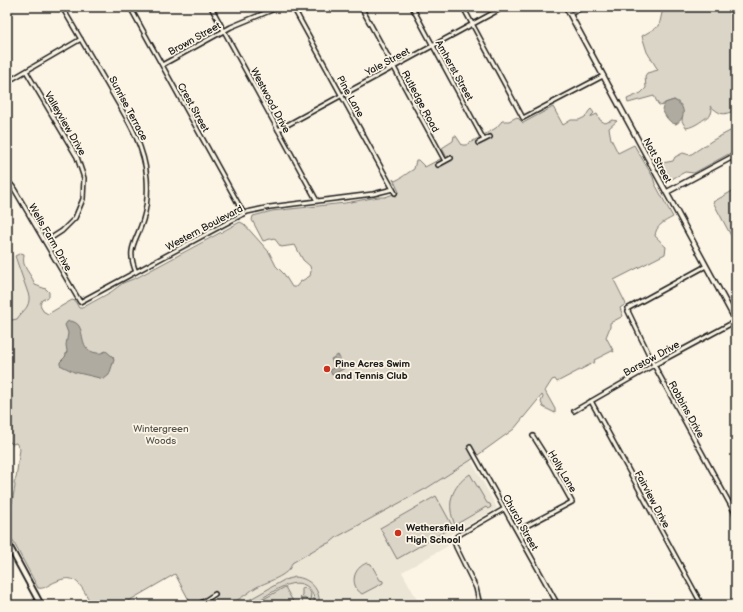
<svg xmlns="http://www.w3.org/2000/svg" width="743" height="612" viewBox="0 0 743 612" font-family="'Balsamiq Sans',sans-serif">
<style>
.built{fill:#ebe5d6}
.green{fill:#dbd5c8;stroke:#7c7872}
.water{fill:#b0aba1;stroke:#75726c}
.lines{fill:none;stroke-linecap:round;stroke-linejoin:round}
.minor-casing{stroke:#1c1c1c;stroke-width:6}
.tertiary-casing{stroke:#1c1c1c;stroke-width:7}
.secondary-casing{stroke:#1c1c1c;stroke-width:8}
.minor{stroke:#fcf5e5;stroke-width:3}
.tertiary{stroke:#fcf5e5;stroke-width:4}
.secondary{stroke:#fcf5e5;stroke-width:4.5}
.poi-dot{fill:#c8321e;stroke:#fcf5e5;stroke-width:1.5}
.labels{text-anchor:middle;stroke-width:3.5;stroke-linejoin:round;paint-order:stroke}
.street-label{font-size:10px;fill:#1c1c1c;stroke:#fcf5e5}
.poi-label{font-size:10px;font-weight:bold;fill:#1c1c1c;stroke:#fcf5e5;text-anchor:start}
.park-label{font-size:10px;fill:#555450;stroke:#fcf5e5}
</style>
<rect width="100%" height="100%" fill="#fcf5e5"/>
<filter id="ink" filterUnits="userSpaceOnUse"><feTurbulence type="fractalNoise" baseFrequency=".025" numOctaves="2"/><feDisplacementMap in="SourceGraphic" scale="8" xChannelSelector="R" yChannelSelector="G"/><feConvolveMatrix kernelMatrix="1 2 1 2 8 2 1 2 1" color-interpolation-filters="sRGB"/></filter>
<g filter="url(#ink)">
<path class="built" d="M7 245 19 267 29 296V305L17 319 13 321H7Z
M471 460 497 508 444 538 448 546 402 572 420 605H226L239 599 256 587 280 576 290 568 292 563 319 547 331 542 336 537 375 515H378L427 488Z"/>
<path class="green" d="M662 7H736V110C721 116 722 115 710 106L712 110 711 114C704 119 695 127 686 128L682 121C683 111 684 105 674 100L665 103 661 106 658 104 654 96 628 103 627 99 641 93 646 88 645 76 647 73 658 70 647 52 642 36 659 26 662 13Z
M553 107 563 125 571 120H579L585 117 589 111 591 109 594 113 590 117 597 114 600 120 605 123 613 120 617 121 609 128 611 139 618 153 634 145 653 177 655 184 673 217C664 222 656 225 655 236 660 240 662 244 666 247L665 254 614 280 626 304 620 308 623 316 610 323V327L606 337 614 352 612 351 594 360 595 362 557 382 555 379 552 380 545 391 555 409V413L543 407 541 402 543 397 542 395 514 429 471 460 427 488 337 537 331 542 319 547 292 563C290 576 265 582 255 588 246 594 237 602 226 605 218 607 195 605 186 605L190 602 175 574 125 603 126 605H92C79 583 76 570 49 585 45 587 43 589 38 588L7 530V512L12 503 15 486 14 482 16 478 20 449 16 443 12 444 7 439V321L17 319C23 310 30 308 29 296L15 256 21 253 24 254C24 257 23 260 24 264 26 271 33 277 35 285L46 289 49 292V297L42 300 40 304 43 311 48 314 72 300 75 301 79 308H82L111 292 123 283 138 277 240 222 244 224 269 252 276 266 284 274 292 287H296L300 282 310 276 311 271 310 266 303 260 295 245 281 247 274 238 263 241 252 220 253 216 272 211 345 203 378 197H385L399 192 393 179 395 181C402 178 407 173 414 169L416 160H418L425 167 446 156 442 148 453 141 454 136H456L462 145H466L496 128 502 121H509L517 117 523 123Z
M732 130 736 138V150L694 173 685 172 666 182 657 164 673 161 675 157 683 153 690 155 713 140Z
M736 189V245L713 202Z
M470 474 487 503 490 504 491 507 488 509 486 507 455 525C446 504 451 487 470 474Z
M436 496 453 527 397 559 380 528Z
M367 563 371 564 380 580 383 581V583L362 594C349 585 353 568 367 563Z
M295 577C310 578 321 590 319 605H314C315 599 313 592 309 588 293 573 267 597 252 604 248 606 244 605 240 605L284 580Z
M285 587 295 605H253Z
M302 588 308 589 311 593 310 602 304 598 302 599 300 597 302 595Z"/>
<path class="water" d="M674 100C685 105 687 117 676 124 669 123 665 116 662 109L665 103Z
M69 321C90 322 74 350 97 353 101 354 103 352 106 351L113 357 114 360 109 375 104 379 74 372 60 365V362L65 357 67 351 66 345 68 333 65 325 67 322Z
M338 355 345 368 332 375 330 370 335 367 331 359Z"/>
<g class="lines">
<defs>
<path id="minor" d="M62 7C77 33 92 58 107 84 124 114 144 142 147 178 148 192 147 207 143 220 136 243 126 248 136 272
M130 7 244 214
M211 7 317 201
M293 7 395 193
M361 7 445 161
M412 7 484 140
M463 7 523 118 603 76
M7 9 11 7
M570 14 583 7
M162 65 231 27 279 7
M26 71 77 157 84 178 83 199 75 218 62 231 45 242
M7 82 81 39
M278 130 504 7
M478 143 490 137
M438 165 451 158
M7 180 13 187 80 302 247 212 270 207 373 194 393 189
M706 266 627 309 654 365 736 515
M591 401 702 605
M574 411 654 365 736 321
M470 447 558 605
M517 531 572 502 552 466 533 436
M198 605 215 594
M480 605 476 588 456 547 454 541 457 536 504 509"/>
<path id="tertiary" d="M566 7 736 321
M667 192 736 155"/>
<path id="secondary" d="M7 542 41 605"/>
</defs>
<use href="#minor" class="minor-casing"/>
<use href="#tertiary" class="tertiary-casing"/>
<use href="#secondary" class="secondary-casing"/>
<use href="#minor" class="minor"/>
<use href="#tertiary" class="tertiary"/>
<use href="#secondary" class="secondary"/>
</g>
</g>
<g class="poi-dot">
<circle cx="327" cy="369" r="4"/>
<circle cx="398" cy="533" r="4"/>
</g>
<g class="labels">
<g class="street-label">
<text transform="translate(194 38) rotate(-29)" y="4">Brown Street</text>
<text transform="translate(387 61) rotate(-28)" y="4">Yale Street</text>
<text transform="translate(455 70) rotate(61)" y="4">Amherst Street</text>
<text transform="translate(351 96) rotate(61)" y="4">Pine Lane</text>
<text transform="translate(271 100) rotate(62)" y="4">Westwood Drive</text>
<text transform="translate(421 101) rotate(62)" y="4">Rutledge Road</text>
<text transform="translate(194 107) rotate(61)" y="4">Crest Street</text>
<text transform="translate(129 108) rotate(62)" y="4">Sunrise Terrace</text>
<text transform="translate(66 123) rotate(60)" y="4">Valleyview Drive</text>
<text transform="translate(658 160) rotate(62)" y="4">Nott Street</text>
<text transform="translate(204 227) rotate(-28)" y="4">Western Boulevard</text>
<text transform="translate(51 237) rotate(60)" y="4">Wells Farm Drive</text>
<text transform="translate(651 358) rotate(-29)" y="4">Barstow Drive</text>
<text transform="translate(687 409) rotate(61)" y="4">Robbins Drive</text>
<text transform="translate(563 471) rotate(60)" y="4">Holly Lane</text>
<text transform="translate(653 499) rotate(62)" y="4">Fairview Drive</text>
<text transform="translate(521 522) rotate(61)" y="4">Church Street</text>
</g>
<g class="poi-label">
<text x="335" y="367">Pine Acres Swim<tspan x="335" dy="12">and Tennis Club</tspan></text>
<text x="406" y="531">Wethersfield<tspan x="406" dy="12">High School</tspan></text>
</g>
<g class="park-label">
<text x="161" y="432">Wintergreen<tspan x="161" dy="12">Woods</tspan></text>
</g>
</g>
<rect width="743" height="612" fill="none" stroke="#fcf5e5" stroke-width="24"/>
<rect x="12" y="12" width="719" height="588" fill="none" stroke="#1c1c1c" stroke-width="1.5" filter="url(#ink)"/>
</svg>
